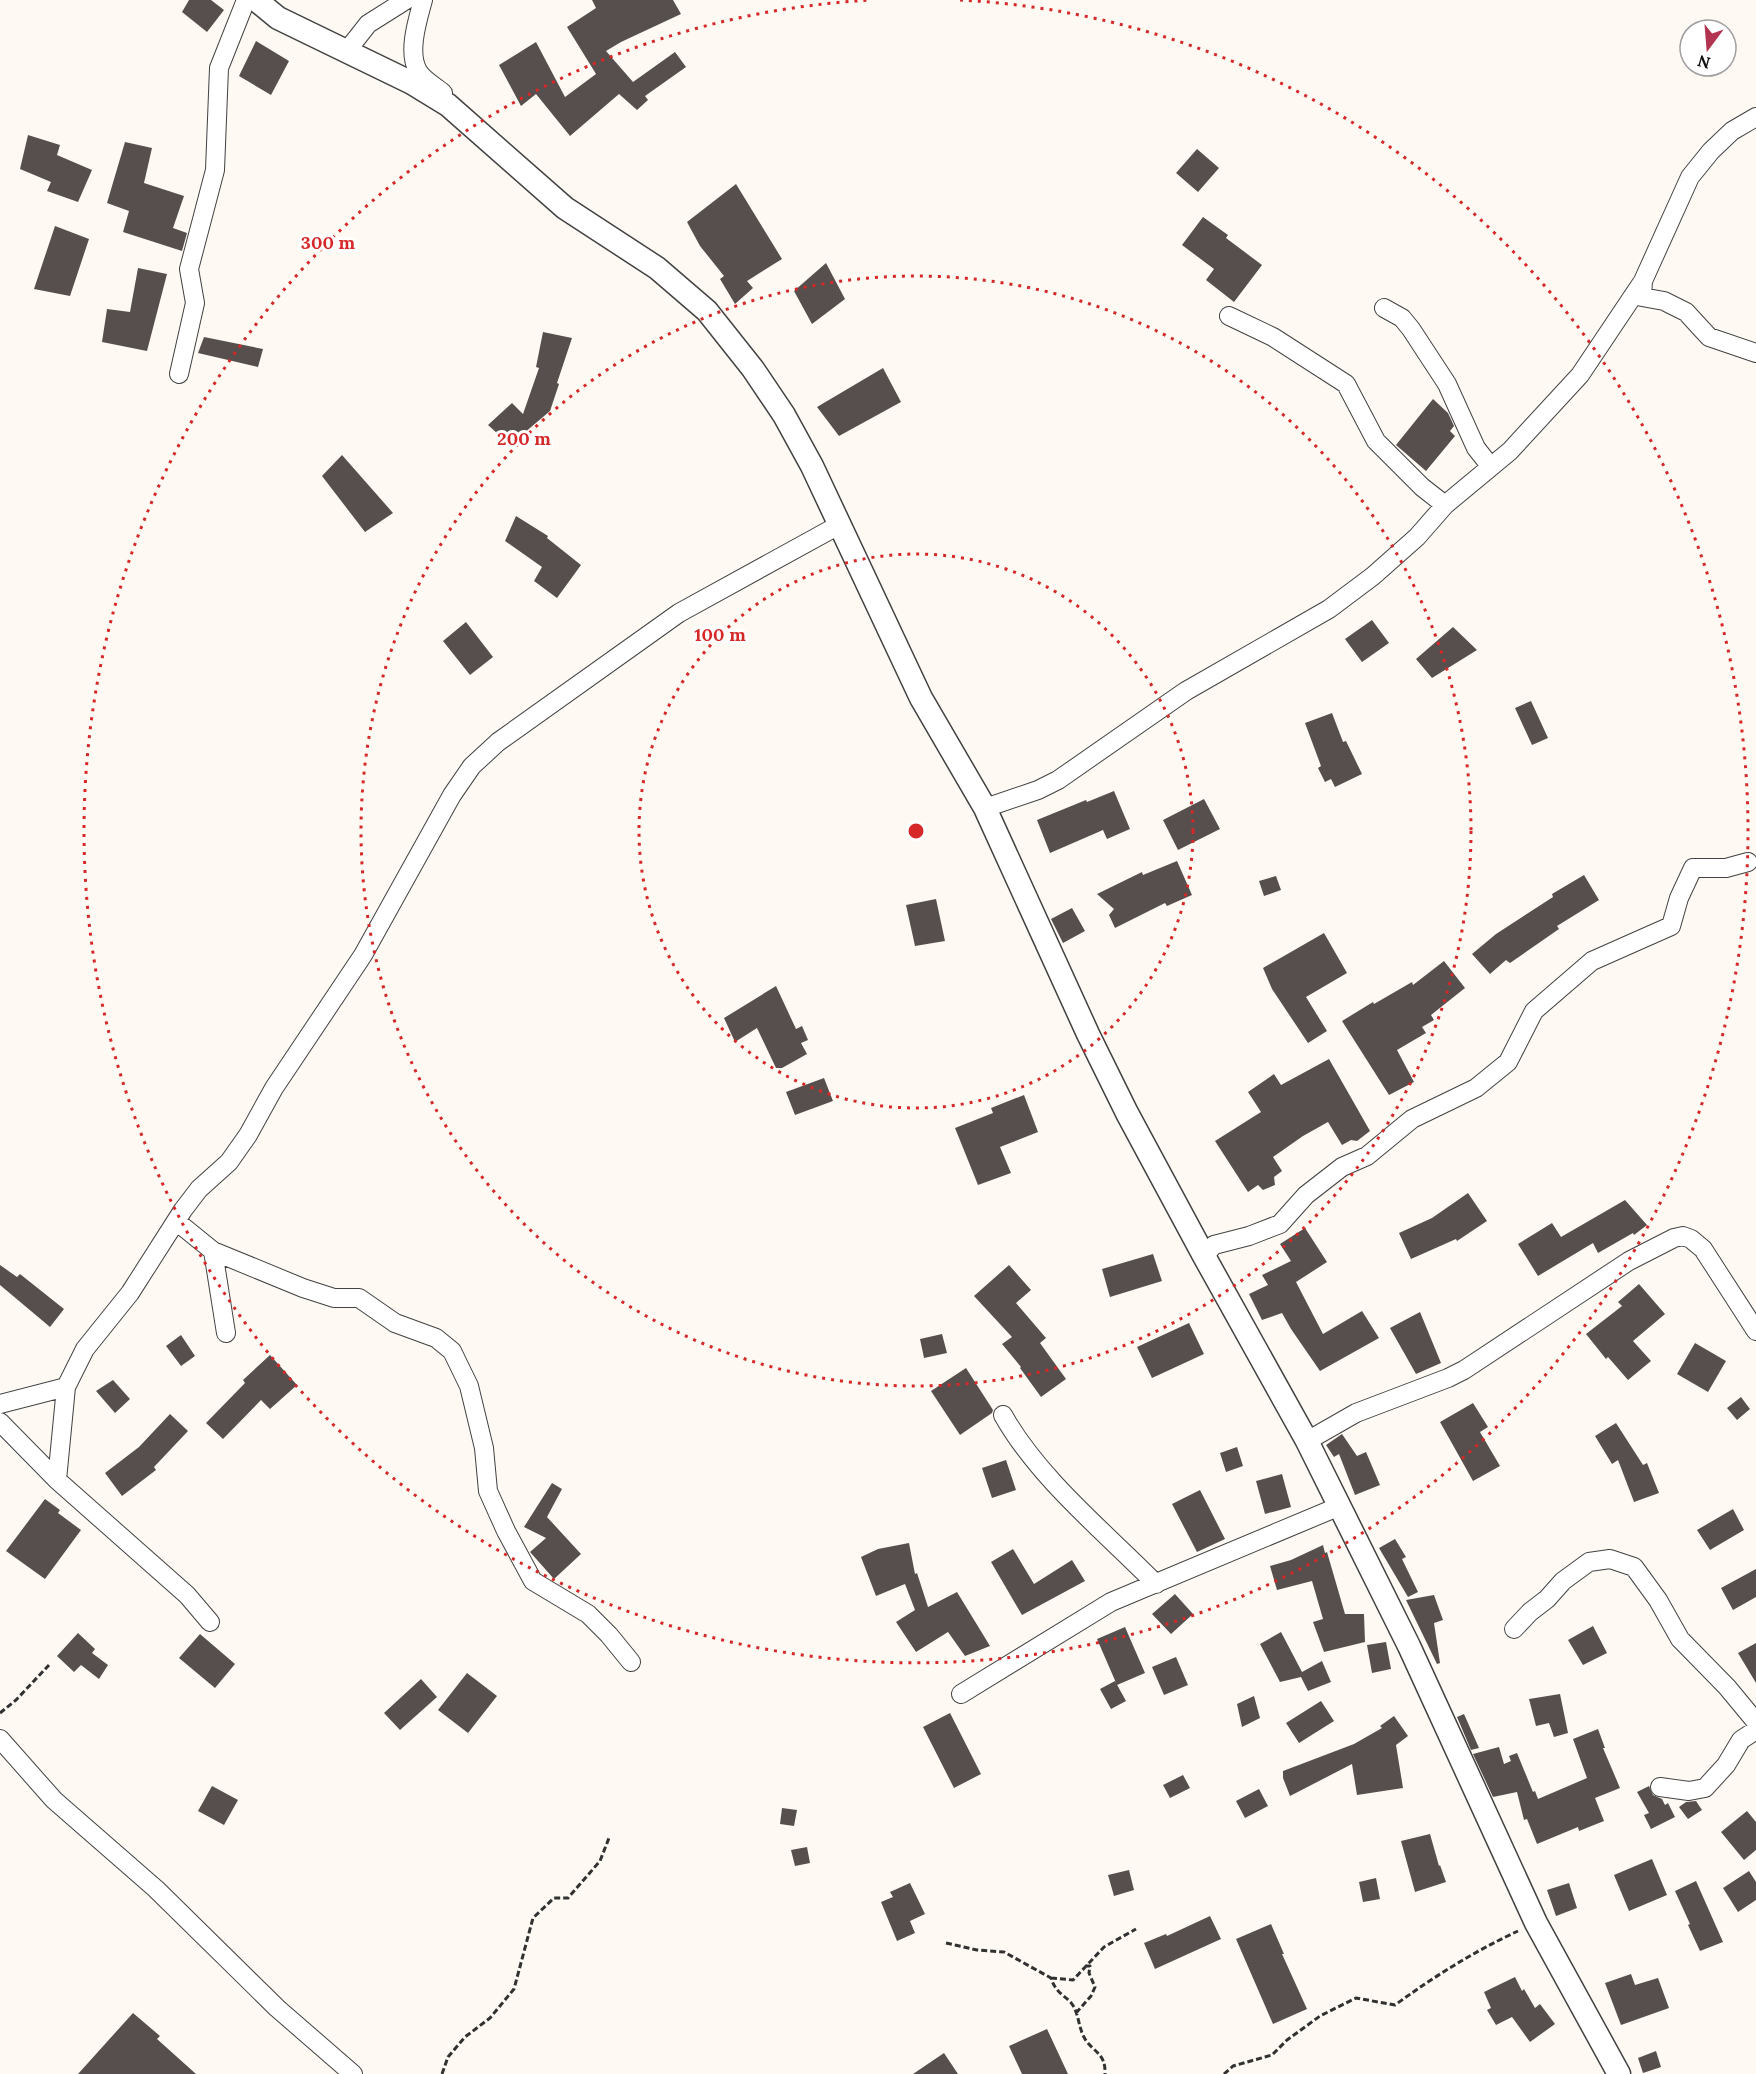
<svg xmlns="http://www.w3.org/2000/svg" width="1756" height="2074" viewBox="0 0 1756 2074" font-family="Lora,serif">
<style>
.building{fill:#574f4d}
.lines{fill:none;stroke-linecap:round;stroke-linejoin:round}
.minor-casing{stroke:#424242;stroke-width:20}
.tertiary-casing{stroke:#424242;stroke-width:25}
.path{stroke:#313131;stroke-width:3;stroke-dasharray:6 3;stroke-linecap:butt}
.minor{stroke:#fff;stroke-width:18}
.tertiary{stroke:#fff;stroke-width:22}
.ring{fill:none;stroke:#d62828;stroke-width:3;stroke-dasharray:3 6}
.centre{fill:#d62828;stroke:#fff;stroke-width:3}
.ring-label{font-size:18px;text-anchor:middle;font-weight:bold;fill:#d62828;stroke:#fff;stroke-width:6;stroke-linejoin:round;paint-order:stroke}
</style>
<rect width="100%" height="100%" fill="#fefaf3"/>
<path class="building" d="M189 0H211L224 10 207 32 182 12Z
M592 0H673L681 14 621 42 606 51 633 82 675 52 686 67 645 96 648 100 637 110 619 94 570 136 536 94 521 106 499 65 536 42 565 97 596 74 567 27 596 8Z
M256 41 289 61 271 95 239 76Z
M28 135 60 145 57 155 92 170 78 202 47 191 51 182 20 169Z
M125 142 152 148 144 183 184 196 173 228 187 233 182 251 123 232 129 211 107 203Z
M1197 149 1219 168 1198 192 1176 173Z
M736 184 782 259 747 281 753 288 735 304 720 279 724 276 700 246 687 222Z
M1203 217 1228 235 1226 238 1262 265 1234 302 1206 280 1214 269 1182 245Z
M55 226 89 239 70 296 34 289Z
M826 263 845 299 812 324 794 291Z
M138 268 167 274 147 351 102 342 107 309 130 312Z
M543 332 572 338 557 383 559 384 550 411 510 445 488 425 512 403 523 414 539 368 536 367Z
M204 337 263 349 258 367 198 353Z
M883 368 901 402 839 436 817 407Z
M1433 399 1448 413 1454 426 1450 431 1455 436 1426 471 1396 445Z
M342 455 393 513 365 532 322 476Z
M516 516 548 536 547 538 581 565 557 598 534 581 542 567 505 541Z
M1372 620 1389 643 1362 662 1345 639Z
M466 622 493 657 470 675 443 641Z
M1453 627 1477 650 1432 678 1416 659Z
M1531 701 1548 738 1532 745 1515 708Z
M1332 713 1343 742 1346 741 1362 774 1335 787 1331 779 1325 782 1318 768 1321 766 1305 723Z
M1114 791 1130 829 1107 839 1103 830 1050 853 1037 820 1086 800 1087 802Z
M1204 799 1220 829 1178 850 1163 820Z
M1177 861 1192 895 1167 906 1165 903 1115 928 1109 915 1114 909 1097 894 1142 872 1143 875Z
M1584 875 1599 900 1557 926 1559 929 1510 963 1506 960 1490 974 1472 954 1496 934 1553 897 1552 894Z
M1276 876 1281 890 1264 896 1259 881Z
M936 899 945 941 915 946 906 905Z
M1072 908 1085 931 1063 943 1051 919Z
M1324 933 1347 973 1306 997 1327 1031 1308 1043 1272 989 1263 968Z
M1444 961 1465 988 1431 1015 1434 1020 1422 1027 1426 1033 1397 1050 1414 1082 1389 1095 1342 1021 1373 1002 1374 1004 1412 982 1413 985Z
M776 986 796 1029 802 1026 808 1040 801 1043 807 1054 782 1068H776L757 1028 735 1042 724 1018Z
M1329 1059 1370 1131 1357 1141 1351 1140 1342 1145 1328 1122 1303 1136 1273 1157 1282 1171 1274 1177 1275 1185 1263 1190 1258 1185 1248 1192 1215 1141 1261 1112 1248 1092 1274 1074 1281 1085Z
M824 1078 833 1101 795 1115 786 1092Z
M1024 1095 1038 1132 1000 1147 1011 1173 978 1185 955 1128 993 1113 991 1108Z
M1468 1193 1487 1221 1457 1241 1456 1239 1411 1259 1399 1233 1432 1218Z
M1625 1200 1647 1225 1634 1235 1633 1233 1598 1253 1593 1243 1538 1276 1518 1244 1552 1223 1561 1237Z
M1305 1228 1327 1262 1296 1282 1323 1334 1362 1311 1379 1338 1320 1371 1291 1329 1282 1313 1262 1320 1249 1294 1268 1285 1262 1275 1291 1261 1280 1244Z
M1153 1254 1162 1281 1110 1297 1102 1269Z
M0 1265 17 1277 20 1274 64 1309 50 1327 0 1285Z
M1009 1265 1031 1290 1016 1303 1046 1338 1040 1343 1066 1379 1041 1397 1020 1368 1021 1367 1002 1344 1012 1337 974 1296Z
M1639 1284 1665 1314 1633 1341 1651 1361 1628 1380 1608 1357 1606 1359 1586 1334 1622 1306 1618 1302Z
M1420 1312 1441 1363 1416 1374 1390 1328Z
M1189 1323 1204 1354 1152 1378 1137 1347Z
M942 1334 947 1353 924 1358 920 1339Z
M181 1335 195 1356 181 1366 166 1346Z
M1695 1343 1726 1361 1708 1392 1677 1374Z
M270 1355 297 1385 270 1409 261 1400 223 1439 206 1423 245 1383 243 1380Z
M966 1368 993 1410 992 1413 960 1435 931 1391Z
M113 1380 130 1399 115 1413 96 1391Z
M1741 1397 1750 1409 1737 1420 1727 1408Z
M1473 1403 1488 1427 1480 1432 1500 1466 1473 1481 1440 1422Z
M170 1414 188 1431 154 1467 156 1470 122 1496 105 1473 139 1447Z
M1616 1423 1643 1465 1647 1463 1659 1493 1634 1502 1618 1460 1612 1464 1595 1436Z
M1342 1434 1357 1456 1366 1452 1380 1485 1355 1495 1339 1454 1334 1457 1326 1445Z
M1237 1447 1243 1466 1226 1472 1220 1453Z
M1006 1460 1016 1490 992 1498 982 1468Z
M1282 1474 1291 1507 1265 1514 1256 1481Z
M552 1483 562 1489 547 1517 581 1554 554 1579 530 1552 546 1538 524 1527Z
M1200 1490 1225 1539 1197 1552 1172 1504Z
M45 1499 60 1510 58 1513 81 1530 45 1579 6 1551Z
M1733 1509 1744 1530 1710 1550 1697 1530Z
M1395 1539 1406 1557 1402 1559 1418 1592 1408 1597 1379 1548Z
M909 1543 915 1574 917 1573 928 1607 957 1592 990 1646 965 1656 948 1632 916 1652 896 1622 915 1610 905 1584 876 1596 861 1557 878 1549Z
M1323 1545 1325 1553 1327 1552 1345 1614H1364L1365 1642 1324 1652 1313 1622 1323 1619 1312 1581 1277 1590 1270 1566 1291 1560Z
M1013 1549 1034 1584 1072 1560 1085 1581 1022 1615 991 1562Z
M1756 1569V1597L1733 1610 1721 1588Z
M1175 1594 1193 1614 1171 1634 1152 1614Z
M1434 1595 1443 1620 1434 1623 1440 1663 1437 1664 1406 1600Z
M1593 1626 1607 1653 1583 1665 1568 1640Z
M1125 1627 1145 1673 1117 1685 1097 1639Z
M1281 1632 1302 1672 1322 1661 1331 1682 1308 1691 1301 1677 1280 1682 1260 1644Z
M78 1633 95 1649 92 1653 108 1665 99 1679 81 1665 74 1672 57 1656Z
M200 1634 235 1664 215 1688 179 1658Z
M1386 1642 1391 1669 1372 1673 1367 1645Z
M1756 1643V1683L1738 1653Z
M1176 1657 1188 1685 1164 1695 1152 1667Z
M467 1673 497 1696 468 1733 438 1710Z
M421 1679 437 1697 400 1730 384 1713Z
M1115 1681 1126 1701 1111 1709 1100 1689Z
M1560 1694 1568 1733 1554 1737 1549 1723 1536 1726 1529 1699Z
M1254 1696 1260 1718 1242 1727 1237 1704Z
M1321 1701 1334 1721 1299 1743 1286 1723Z
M950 1713 981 1774 954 1788 923 1727Z
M1464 1714 1479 1748 1471 1750 1457 1717Z
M1394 1716 1408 1736 1396 1745 1403 1788 1357 1795 1352 1764 1290 1796 1283 1778V1771L1354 1744 1382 1728 1380 1726Z
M1598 1729 1605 1748H1603L1620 1788 1595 1798 1604 1821 1579 1831 1578 1827 1537 1844 1527 1819 1524 1820 1517 1792 1493 1797 1473 1754 1499 1747 1504 1764 1511 1761 1509 1756 1517 1753 1533 1792 1535 1791 1538 1799 1587 1778 1573 1739Z
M1183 1775 1190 1788 1170 1798 1163 1785Z
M212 1786 238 1800 224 1825 198 1811Z
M1649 1786 1653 1795 1662 1799 1665 1805 1668 1803 1675 1817 1651 1829 1644 1815 1649 1813 1637 1792Z
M1259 1789 1268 1806 1245 1818 1236 1801Z
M1696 1801 1702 1810 1688 1819 1679 1807 1686 1802Z
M782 1808 797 1810 794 1826 780 1824Z
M1747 1811 1756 1822V1850L1744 1860 1721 1832Z
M1430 1834 1439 1866 1440 1865 1446 1882 1415 1892 1401 1841Z
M807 1847 810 1863 795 1866 791 1850Z
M1652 1859 1667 1895 1629 1911 1614 1875Z
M1129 1870 1134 1890 1114 1896 1108 1875Z
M1749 1871 1756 1882V1900L1738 1912 1723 1888Z
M1376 1878 1380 1899 1363 1902 1359 1882Z
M1696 1881 1723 1942 1700 1951 1688 1925 1690 1924 1675 1891Z
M910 1883 925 1914 910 1921 915 1933 897 1941 881 1902 893 1897 890 1892Z
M1569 1883 1577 1908 1556 1916 1547 1890Z
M1210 1916 1221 1939 1155 1969 1144 1943 1166 1934 1167 1936Z
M1271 1924 1284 1954H1282L1307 2009 1273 2024 1236 1939Z
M1631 1974 1635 1985 1658 1978 1669 2008 1621 2025 1605 1983Z
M1515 1977 1522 1991 1524 1989 1535 2008 1540 2004 1555 2024 1530 2042 1512 2017 1496 2025 1487 2010 1491 2008 1484 1992Z
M133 2013 160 2036 157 2039 196 2074H78Z
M1047 2029 1068 2074H1022L1009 2046Z
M1656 2051 1661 2067 1643 2073 1638 2058Z
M944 2053 958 2074H913Z"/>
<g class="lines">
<defs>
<path id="minor" d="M423 0C418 19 407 52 418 71 423 80 435 86 443 93
M346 52 368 24 406 0
M1643 281 1642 297 1664 301 1686 312 1709 337 1756 353
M1384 308 1402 318 1411 329 1447 384 1476 448 1491 467
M1229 316 1273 337 1346 384 1376 441 1422 487 1445 505
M179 374 195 303 189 269 215 170 219 68 246 0
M985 808 1038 790 1058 780 1186 691 1329 609 1373 576 1417 537 1445 505 1510 451 1580 375 1643 281 1690 177 1711 151 1732 131 1756 117
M176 1221 213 1251 226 1333
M213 1251 303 1288 334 1298H359L395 1323 436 1338 452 1351 469 1386 484 1448 488 1491 506 1531 533 1581 588 1614 609 1635 631 1662
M1204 1256 1214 1245 1249 1236 1280 1224 1306 1195 1342 1167 1367 1156 1412 1119 1476 1088 1508 1062 1534 1011 1592 961 1671 926 1679 898 1693 868H1726L1748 862
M0 1404 66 1387
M1003 1415C1039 1479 1105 1532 1156 1584
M0 1422 57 1480 187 1595 210 1622
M1307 1441 1356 1413 1448 1378 1464 1370 1629 1261 1674 1238 1683 1236 1691 1239 1703 1249 1756 1331
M57 1480 66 1387 85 1349 130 1293 183 1210 199 1189 229 1162 248 1135 274 1088 363 955 452 795 472 766 498 742 679 613 839 525
M1514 1629 1530 1612 1547 1599 1563 1581 1589 1562 1610 1559 1634 1567 1658 1600 1680 1639 1727 1687 1756 1722
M961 1694 1111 1602 1340 1506
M0 1739 54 1800 156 1889 277 2008 353 2074
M1660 1787 1689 1791 1705 1788 1726 1765 1741 1740 1756 1730"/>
<path id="tertiary" d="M256 0 278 18 412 83 448 105 565 208 657 268 707 311 753 369 784 415 812 466 921 698 985 808 1088 1034 1127 1113 1204 1256 1307 1441 1409 1646 1536 1923 1619 2074"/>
</defs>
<use href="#minor" class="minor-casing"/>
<use href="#tertiary" class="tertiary-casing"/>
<path class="path" d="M0 1713 16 1700 49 1665
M946 1943 977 1950 1004 1952 1051 1978C1057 1996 1067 1995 1074 2007 1079 2017 1079 2029 1085 2039 1093 2052 1106 2053 1105 2074
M1051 1978 1073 1980 1104 1947 1136 1929
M1076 2013 1091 1996 1095 1987 1089 1973 1090 1966H1085
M442 2074 448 2057 465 2037 490 2018 514 1989 533 1918 554 1898H568L600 1861 609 1838
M1224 2074 1233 2066 1272 2055 1287 2040 1320 2016 1356 1998 1395 2005C1435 1976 1473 1952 1518 1931"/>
<use href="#minor" class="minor"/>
<use href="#tertiary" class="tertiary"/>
</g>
<g class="ring">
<circle cx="916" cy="831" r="277"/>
<circle cx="916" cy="831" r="555"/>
<path d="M960 0A832 832 0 1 1 872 0"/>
</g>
<circle cx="916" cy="831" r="9" class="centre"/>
<g class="ring-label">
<text x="328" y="249">300 m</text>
<text x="524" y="445">200 m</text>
<text x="720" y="641">100 m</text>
</g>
<g transform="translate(1708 48) rotate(196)"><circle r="28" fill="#ffffff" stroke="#9f9f9f" stroke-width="1.5"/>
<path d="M0-4.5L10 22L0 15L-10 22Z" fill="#b33450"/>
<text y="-9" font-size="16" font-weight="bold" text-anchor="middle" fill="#0f0f0f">N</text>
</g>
</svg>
